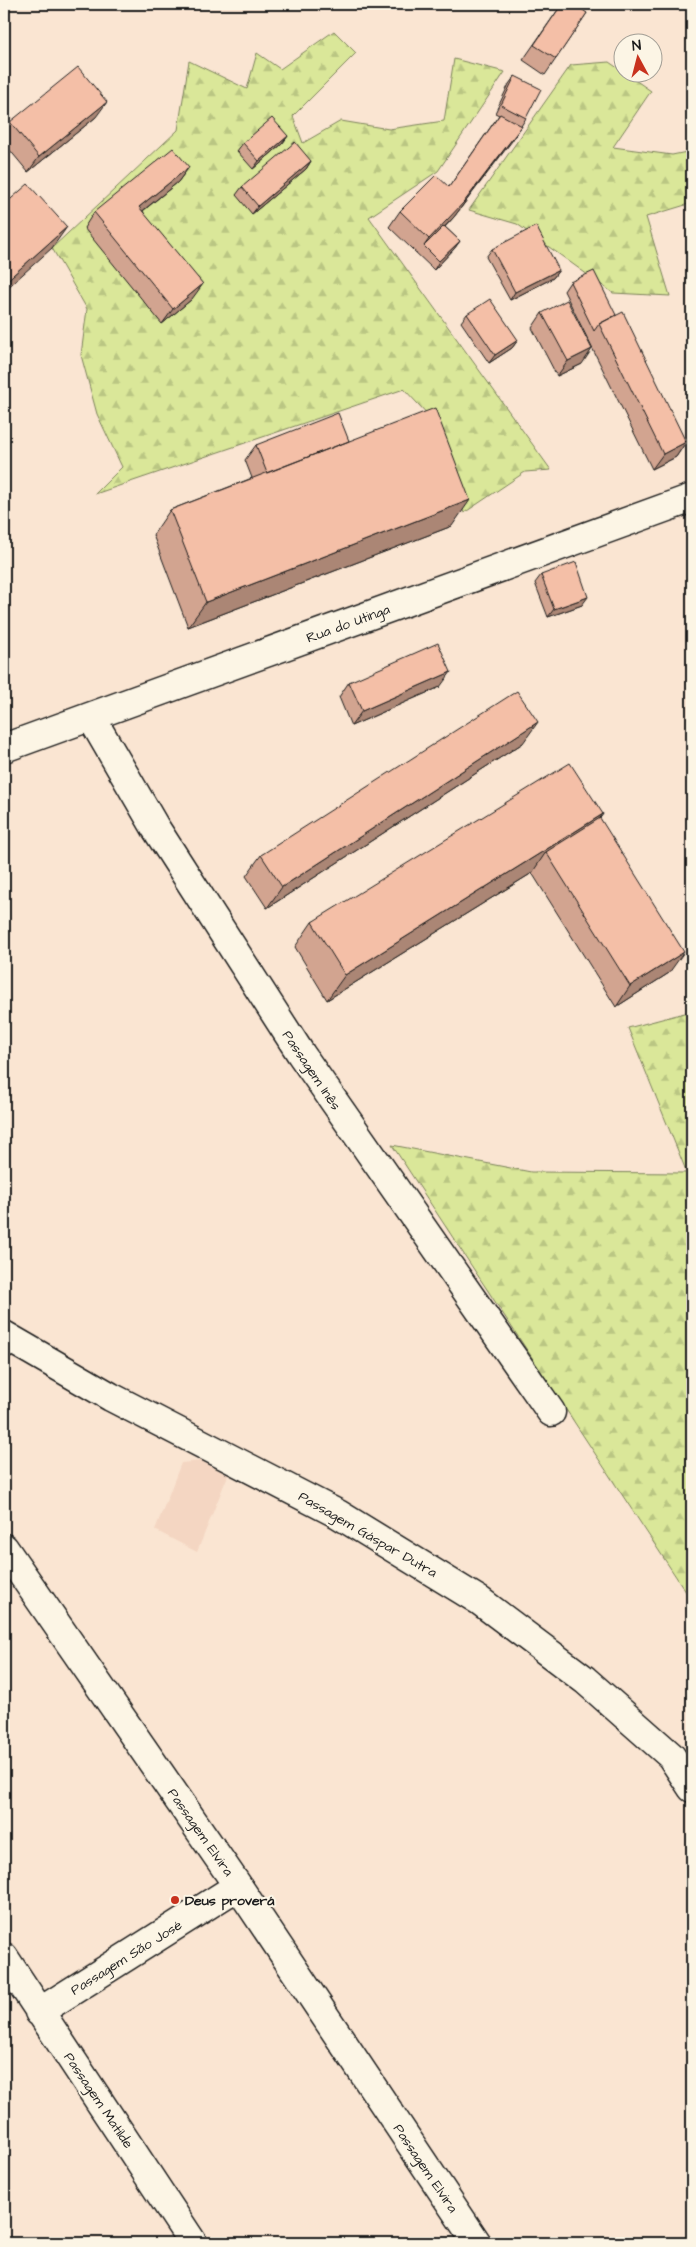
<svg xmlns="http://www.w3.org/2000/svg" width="696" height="2247" viewBox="0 0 696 2247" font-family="'Architects Daughter',sans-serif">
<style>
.built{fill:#f4d6c2}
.forest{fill:url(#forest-firs);stroke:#7b825a}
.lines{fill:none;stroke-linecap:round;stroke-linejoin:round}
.minor-casing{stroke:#1c1c1c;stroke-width:31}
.tertiary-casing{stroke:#1c1c1c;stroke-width:31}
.minor{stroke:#fcf5e5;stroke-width:28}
.tertiary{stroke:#fcf5e5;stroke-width:28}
.wall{fill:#d2a490;stroke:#1c1c1c}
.shaded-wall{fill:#ab8675;stroke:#1c1c1c}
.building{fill:#f4bfa7;stroke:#1c1c1c}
.poi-dot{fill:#c8321e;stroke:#fcf5e5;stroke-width:2}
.labels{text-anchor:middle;stroke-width:4;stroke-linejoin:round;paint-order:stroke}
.street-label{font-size:14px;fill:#1c1c1c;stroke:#fcf5e5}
.poi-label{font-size:14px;font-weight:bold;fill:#1c1c1c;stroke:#fcf5e5;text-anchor:start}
</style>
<defs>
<pattern id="forest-firs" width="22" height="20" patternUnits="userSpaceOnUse" patternTransform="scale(1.25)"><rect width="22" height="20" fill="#dae799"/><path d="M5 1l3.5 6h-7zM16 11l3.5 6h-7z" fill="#bac683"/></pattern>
</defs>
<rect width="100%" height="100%" fill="#fae5d2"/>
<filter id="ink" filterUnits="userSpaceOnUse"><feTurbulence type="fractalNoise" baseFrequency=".02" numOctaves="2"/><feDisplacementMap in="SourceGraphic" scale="10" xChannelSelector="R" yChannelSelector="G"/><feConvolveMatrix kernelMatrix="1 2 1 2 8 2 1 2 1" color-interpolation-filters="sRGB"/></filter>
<g filter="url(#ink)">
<path class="built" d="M201 1461 228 1475 197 1552 155 1530 181 1463Z"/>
<path class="forest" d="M334 31 356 53 293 116 303 143 341 121 389 129 444 121 454 59 505 72 438 171 369 217 551 470 525 472 464 513 432 419 404 389 95 494 122 467 97 414 81 355 87 309 52 248 178 130 189 61 247 89 257 53 280 69Z
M609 62 651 91 613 147 672 155 692 151V203L646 217 670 296 613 293 517 224 469 210 571 65Z
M692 1011V1601L392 1145 531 1172 687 1173 628 1028Z"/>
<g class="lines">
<defs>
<path id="minor" d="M91 717 155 827 301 1054 551 1412
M4 1335 111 1397 338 1514 480 1601 585 1680 671 1756 692 1788
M4 1548 238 1886 477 2243
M4 1957 193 2243
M39 2012 238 1886"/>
<path id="tertiary" d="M4 748 692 498"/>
</defs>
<use href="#minor" class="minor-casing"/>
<use href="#tertiary" class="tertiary-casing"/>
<use href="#minor" class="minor"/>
<use href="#tertiary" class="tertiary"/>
</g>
<path class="wall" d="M562 4 587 13 545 75 523 60Z
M515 76 526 118 512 141 454 217 445 227 460 241 454 249 434 270 389 227 400 211 449 187 499 115 495 113 509 84Z
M96 117 28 172 4 143V130L10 122Z
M288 136 282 144 253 169 237 151 243 143Z
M311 161 306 169 252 214 236 195 242 187Z
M189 167 178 182 143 211 192 299 162 324 84 228 94 212Z
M492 249 559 270 553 278 510 300 486 257Z
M570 282 616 315 686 442 676 457 652 469 564 291Z
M542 313 582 364 557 376 532 328Z
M467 314 518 340 512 348 489 363 461 322Z
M349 441 452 526 188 627 153 535 170 510 252 478 245 460 256 445Z
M541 575 582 605 548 617 535 583Z
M349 682 440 687 351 726 339 697Z
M523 743 267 908 246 876 261 855Z
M603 814 600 818 669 973 616 1007 532 873 327 1000 295 947 312 922Z"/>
<path class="shaded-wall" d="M107 102 96 117 28 172 39 157Z
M522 126 454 217 425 247 424 246 429 239Z
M288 136 282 144 253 169 259 161Z
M311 161 306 169 252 214 258 206Z
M189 167 178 182 129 222 139 207Z
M67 227 52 248 4 291V283Z
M460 241 454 249 434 270 439 261Z
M559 270 553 278 510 300 515 292Z
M203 284 192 299 162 324 173 309Z
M518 340 512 348 489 363 495 355Z
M592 349 582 364 557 376 568 361Z
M686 442 676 457 652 469 663 454Z
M470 500 452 526 188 627 206 602Z
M588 597 582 605 548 617 554 609Z
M451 672 440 687 351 726 362 711Z
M538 722 523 743 267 908 282 887Z
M603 814 585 839 546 852 532 873 327 1000 345 975Z
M684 952 669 973 616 1007 630 986Z"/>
<path class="building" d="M562 4H574L587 13 556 59 534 45Z
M78 67 107 102 39 157 10 122Z
M515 76 541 89 526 118 501 105Z
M500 114 522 126 464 202 429 239 400 211 436 175 449 187Z
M272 118 288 136 259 161 243 143Z
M295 142 311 161 258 206 242 187Z
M173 148 189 167 139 207 203 284 173 309 94 212Z
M28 184 67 227 4 283V205Z
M444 226 460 241 439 261 424 246Z
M536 226 559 270 515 292 492 249Z
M594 271 616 315 599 324 594 331 570 282Z
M490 299 518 340 495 355 467 314Z
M567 300 592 349 568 361 542 313Z
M623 312 686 442 663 454 599 324Z
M435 408 470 500 206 602 170 510Z
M338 413 349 441 267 473 256 445Z
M576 562 588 597 554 609 541 575Z
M438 643 451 672 362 711 349 682Z
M517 691 538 722 282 887 261 855Z
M570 763 603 814 345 975 312 922Z
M600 818 684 952 630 986 546 852Z"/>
</g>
<circle class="poi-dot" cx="175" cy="1900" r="5"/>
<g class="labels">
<g class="street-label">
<text transform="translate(348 623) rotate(-20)" y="5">Rua do Utinga</text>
<text transform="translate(312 1070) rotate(56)" y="5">Passagem Inês</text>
<text transform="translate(368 1534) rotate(30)" y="5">Passagem Gáspar Dutra</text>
<text transform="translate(201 1832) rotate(55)" y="5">Passagem Elvira</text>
<text transform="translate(126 1957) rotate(-32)" y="5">Passagem São José</text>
<text transform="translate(99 2100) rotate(56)" y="5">Passagem Matilde</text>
<text transform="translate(426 2168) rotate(56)" y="5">Passagem Elvira</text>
</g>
<g class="poi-label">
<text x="185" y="1905">Deus proverá</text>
</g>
</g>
<rect width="696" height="2247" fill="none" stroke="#fcf5e5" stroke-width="20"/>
<rect x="10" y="10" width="676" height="2227" fill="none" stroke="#1c1c1c" stroke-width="2" filter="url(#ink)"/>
<g transform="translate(638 58) rotate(353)"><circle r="24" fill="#fcf5e5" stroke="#a29e95"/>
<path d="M0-4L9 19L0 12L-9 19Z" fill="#c8321e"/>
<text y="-8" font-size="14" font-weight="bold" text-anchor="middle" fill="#1c1c1c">N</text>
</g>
</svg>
